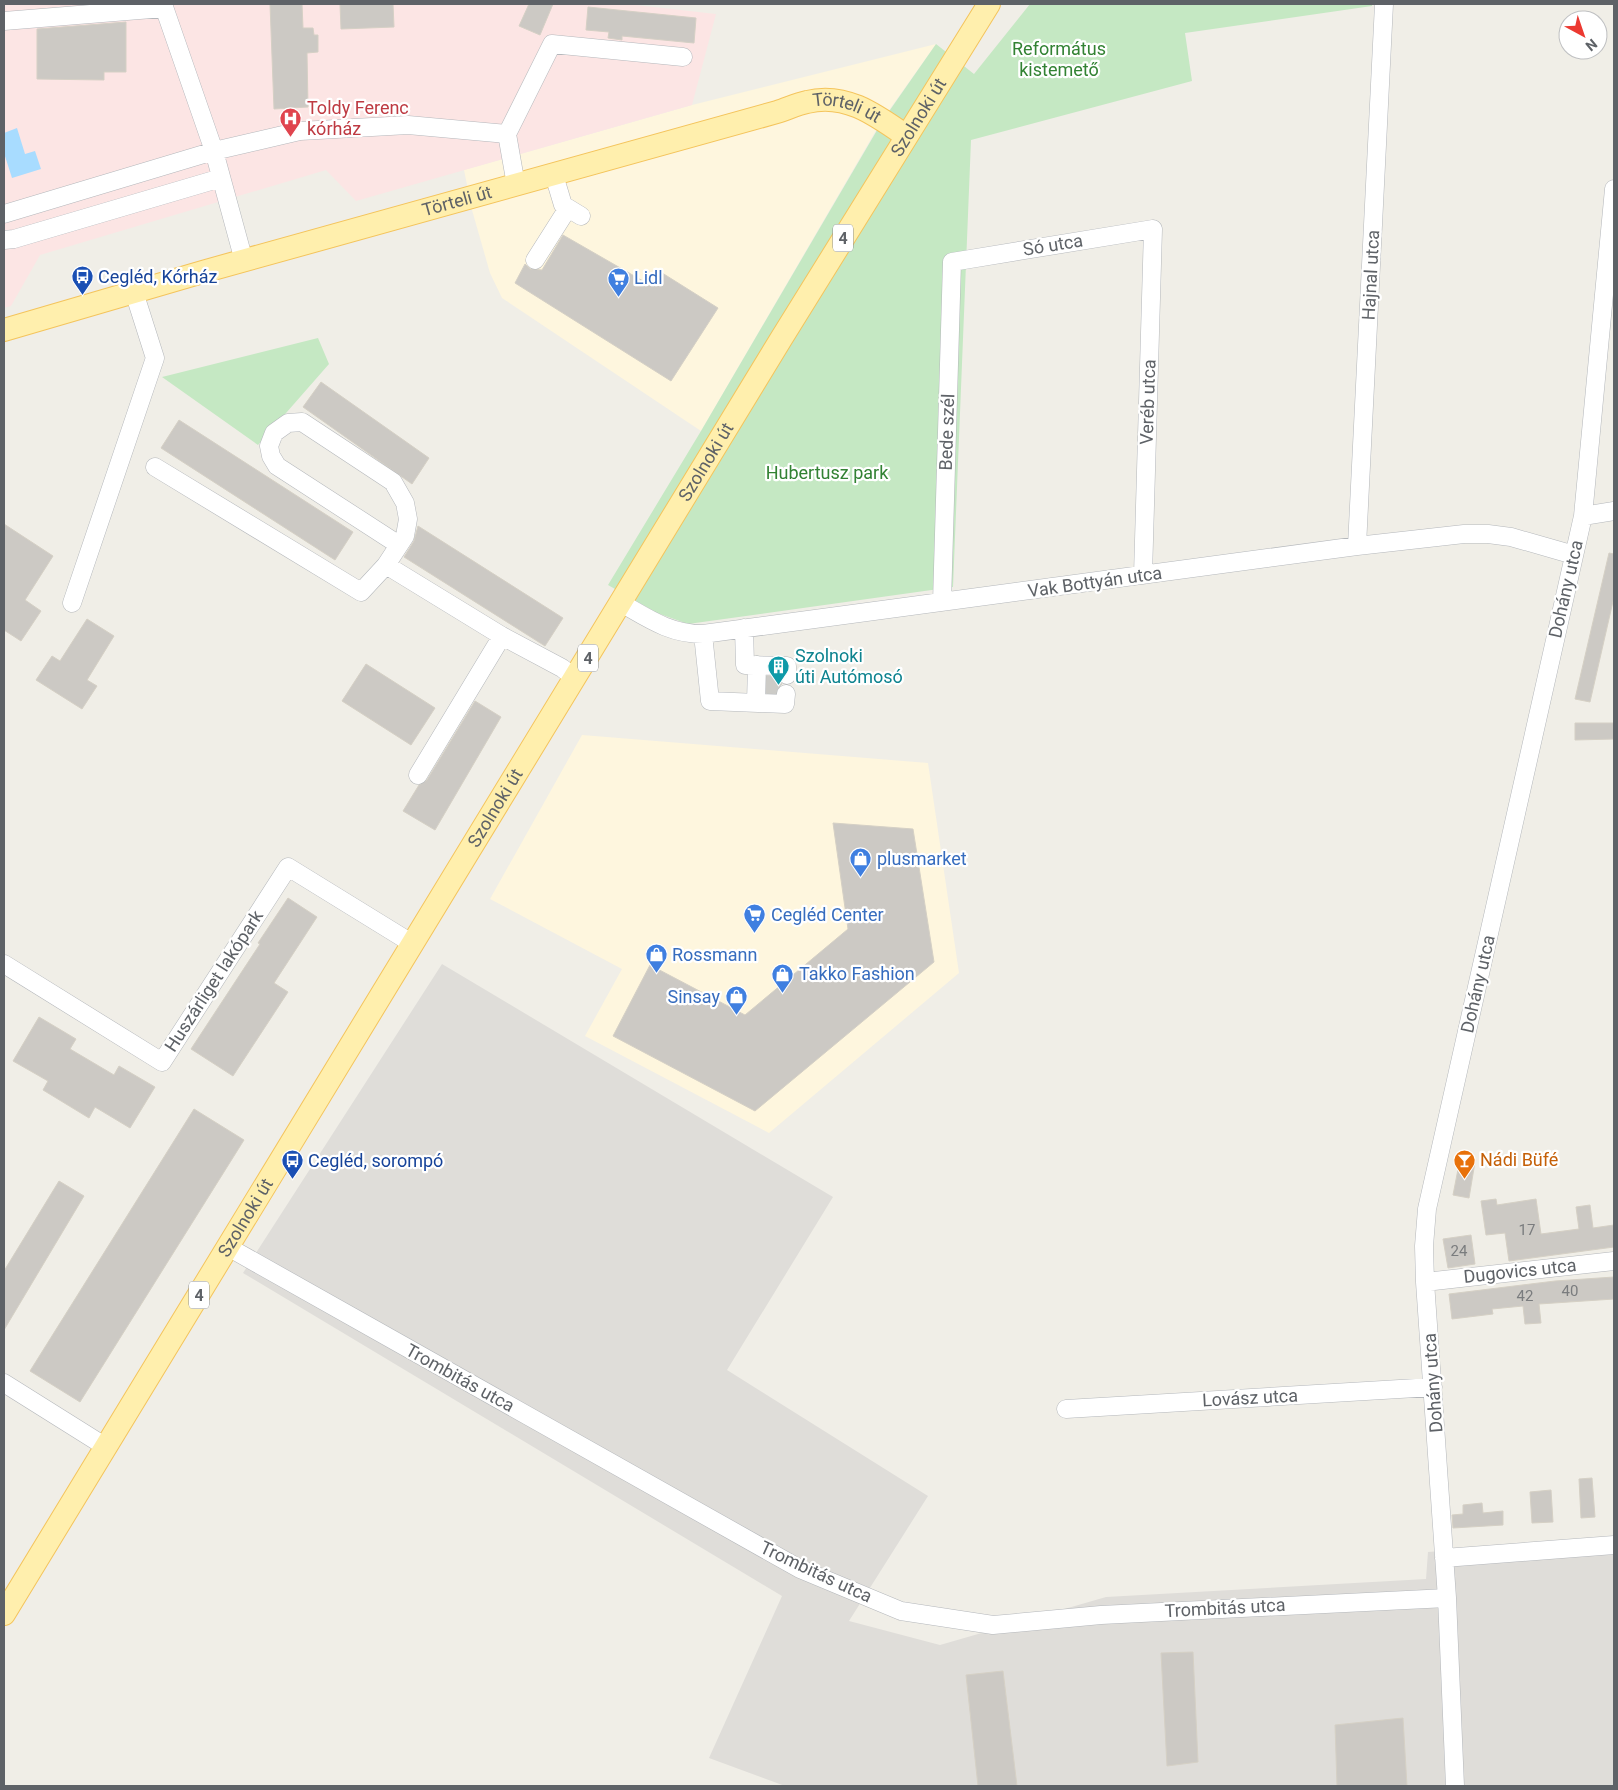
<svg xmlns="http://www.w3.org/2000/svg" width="1618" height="1790" viewBox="0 0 1618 1790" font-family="Roboto,sans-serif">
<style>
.commercial{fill:#fef6de}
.industrial{fill:#dfddd9}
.medical{fill:#fce5e4}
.green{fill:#c5e8c3}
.water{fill:#a8dcff}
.building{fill:#ccc9c4;stroke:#d5d0c5}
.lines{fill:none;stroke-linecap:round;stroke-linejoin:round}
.minor-tunnel{stroke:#cccbc7;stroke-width:18;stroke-dasharray:18 9;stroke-linecap:butt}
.minor-casing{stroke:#b4b7bb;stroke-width:19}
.major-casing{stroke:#f4c45c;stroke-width:24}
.minor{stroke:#fff;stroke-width:18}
.major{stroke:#ffefad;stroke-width:22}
.labels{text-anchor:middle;stroke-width:4.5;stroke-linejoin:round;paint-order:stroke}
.number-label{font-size:15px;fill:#7a7c7e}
.shield{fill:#fff;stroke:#8e9195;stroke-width:1}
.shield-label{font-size:16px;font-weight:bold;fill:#5e6267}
.park-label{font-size:18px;fill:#328233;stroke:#fff}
.health-label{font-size:18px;fill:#be3a42;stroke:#fff;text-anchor:start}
.street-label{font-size:18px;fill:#5e6267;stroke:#fff}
.transit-label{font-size:18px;fill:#164399;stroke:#fff;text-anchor:start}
.shop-label{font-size:18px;fill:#366cbe;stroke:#fff;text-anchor:start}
.culture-label{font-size:18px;fill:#0d838f;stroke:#fff;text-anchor:start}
.food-label{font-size:18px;fill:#c56008;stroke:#fff;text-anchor:start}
</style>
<rect width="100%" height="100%" fill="#f0eee7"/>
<path class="commercial" d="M936 44 882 120 701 431 502 298 490 273 472 210 464 170 692 105Z
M582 735 928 763 959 973 769 1133 585 1036 622 969 490 899Z"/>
<path class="industrial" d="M442 964 833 1197 727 1370 928 1496 849 1621 940 1645 1106 1597 1426 1579 1428 1552 1614 1538V1786H785L709 1758 782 1596 243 1273Z"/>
<path class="medical" d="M4 4H627L716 14 692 105 356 201 326 170 40 255 11 306 4 308Z"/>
<path class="green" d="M1030 4H1372V6L1185 33 1192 81 971 140 953 587 688 624 657 613 608 585 701 431 883 120 936 44 974 74Z
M318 338 329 364 258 445 162 377Z"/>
<path class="water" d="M17 128 25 154 35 151 41 169 12 178 4 153V133Z"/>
<path class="building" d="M270 4H302L303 28H313L314 35H318V52L307 53 308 107 274 109Z
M340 4H393L394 27 341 29Z
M529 4H553L540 35 519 26Z
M588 7 696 18 694 43 622 36V40L608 38 609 32 586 30Z
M126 22V72H104V80L37 79V29Z
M563 235 650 285 659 271 718 308 671 381 515 283 525 264 530 269 542 270Z
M321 382 429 458 412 484 303 407Z
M179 420 353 532 335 560 161 448Z
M4 524 53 556 25 600 41 611 21 641 4 630Z
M418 526 563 618 545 646 404 557 414 541Z
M1609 553 1614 554V597L1590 702 1575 699Z
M87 619 114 636 87 680 97 686 82 709 36 680 52 656 60 661Z
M366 664 435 708 411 745 342 701Z
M767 676H777L782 684 778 687 775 693H767Z
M475 701 501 717 435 830 403 811 419 785 427 780Z
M1575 723H1614V739L1575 740Z
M833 823 913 829 934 962 755 1111 613 1036 650 965 745 1015 848 929Z
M288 898 317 917 274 983 288 992 233 1076 191 1049 260 944 258 943Z
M39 1017 76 1039 70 1049 114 1075 119 1066 155 1087 130 1128 95 1107 89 1118 43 1090 48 1081 13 1061Z
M194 1109 244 1140 80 1402 30 1371Z
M1460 1159 1475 1162 1469 1198 1453 1195Z
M59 1181 84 1196 4 1330V1271Z
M1496 1199 1497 1205 1536 1199 1541 1234 1579 1229 1576 1207 1590 1205 1593 1228 1614 1225V1247L1509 1261 1505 1233 1486 1235 1481 1201Z
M1471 1235 1475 1264 1448 1268 1443 1239Z
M1614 1277V1299L1539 1304 1541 1323 1525 1324 1523 1306 1492 1309 1493 1314 1452 1319 1449 1294 1555 1281Z
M1592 1478 1595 1517 1581 1518 1579 1479Z
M1551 1490 1553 1522 1532 1523 1530 1492Z
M1482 1503 1483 1513 1503 1511V1525L1453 1528 1452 1515 1463 1514V1505Z
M1193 1652 1198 1762 1167 1766 1161 1653Z
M1003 1671 1017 1786H978L966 1675Z
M1403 1718 1407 1786H1337L1335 1725Z"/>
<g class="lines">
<path class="minor-tunnel" d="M771 694 772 675"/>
<defs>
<path id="minor" d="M163 4 214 151 244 261
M4 21 164 8
M554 175 563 205 581 216
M516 185 507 134 552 44 683 57
M4 214 214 151 300 131 408 125 507 134
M4 240 14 239 221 178
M535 260 568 208
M155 467 361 592 386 565
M1583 516 1614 511
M399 545 277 466 271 456 269 446 274 433 288 423 302 422 393 482 405 503 408 519 405 536 386 565 502 636 562 668 575 678
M1357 546 1384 4
M942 602 952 262 1153 229 1143 575
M72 603 155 358 134 292
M621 603C649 619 670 634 703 634L1357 546 1464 534H1488L1511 537 1574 555
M744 628 745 665 787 666V675
M703 634 710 701 785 704 786 694
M756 703 757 665
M418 775 502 636
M4 964 162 1062 288 867 413 944
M228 1247 800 1569 901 1611 993 1625 1101 1615 1447 1598
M1425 1282 1614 1261
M4 1383 106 1447
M1066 1409 1433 1387
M1444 1558 1614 1545
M1455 1786 1447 1598 1425 1282 1424 1246 1427 1209 1583 516 1614 189"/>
<g id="major">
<path id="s1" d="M4 330 206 271 777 112C787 109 797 104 807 102 845 92 876 115 906 136"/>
<path id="s2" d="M4 1614 781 339 989 4"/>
</g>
</defs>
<use href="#minor" class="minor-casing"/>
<use href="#major" class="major-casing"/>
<use href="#minor" class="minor"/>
<use href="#major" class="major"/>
</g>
<defs>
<symbol id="hospital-pin" viewBox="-11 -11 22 30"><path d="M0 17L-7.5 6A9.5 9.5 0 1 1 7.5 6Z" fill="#e0444e" stroke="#fff"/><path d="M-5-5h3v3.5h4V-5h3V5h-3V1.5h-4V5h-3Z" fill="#fff"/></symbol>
<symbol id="bus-pin" viewBox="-11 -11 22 30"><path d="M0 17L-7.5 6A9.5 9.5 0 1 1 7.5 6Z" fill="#1a4fb4" stroke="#fff"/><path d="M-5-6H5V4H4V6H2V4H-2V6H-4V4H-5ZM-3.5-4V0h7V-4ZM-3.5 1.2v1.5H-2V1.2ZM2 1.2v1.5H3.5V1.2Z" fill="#fff"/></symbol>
<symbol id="supermarket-pin" viewBox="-11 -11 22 30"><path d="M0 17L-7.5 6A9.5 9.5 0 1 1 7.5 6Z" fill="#3f7fe0" stroke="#fff"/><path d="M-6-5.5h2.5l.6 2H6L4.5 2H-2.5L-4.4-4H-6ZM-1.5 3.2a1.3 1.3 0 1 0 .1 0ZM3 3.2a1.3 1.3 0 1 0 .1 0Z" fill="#fff"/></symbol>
<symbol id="building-pin" viewBox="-11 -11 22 30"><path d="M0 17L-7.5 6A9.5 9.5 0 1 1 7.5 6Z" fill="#0f9aa8" stroke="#fff"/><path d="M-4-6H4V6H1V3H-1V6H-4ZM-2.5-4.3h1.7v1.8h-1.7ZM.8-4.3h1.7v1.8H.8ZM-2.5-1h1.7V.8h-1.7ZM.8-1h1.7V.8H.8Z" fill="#fff"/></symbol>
<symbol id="shop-pin" viewBox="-11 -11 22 30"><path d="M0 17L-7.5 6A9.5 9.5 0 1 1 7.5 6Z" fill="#3f7fe0" stroke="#fff"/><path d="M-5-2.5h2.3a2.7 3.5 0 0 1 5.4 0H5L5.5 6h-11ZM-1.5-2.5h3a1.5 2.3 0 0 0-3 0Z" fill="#fff"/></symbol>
<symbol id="bar-pin" viewBox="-11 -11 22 30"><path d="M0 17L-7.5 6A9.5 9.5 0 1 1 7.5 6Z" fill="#e8710a" stroke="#fff"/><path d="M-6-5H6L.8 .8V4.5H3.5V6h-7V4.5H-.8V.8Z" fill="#fff"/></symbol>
</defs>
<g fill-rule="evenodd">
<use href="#hospital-pin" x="278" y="106" width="25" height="34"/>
<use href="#bus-pin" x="70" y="264" width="25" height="34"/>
<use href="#supermarket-pin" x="606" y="266" width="25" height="34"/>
<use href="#building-pin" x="766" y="654" width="25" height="34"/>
<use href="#shop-pin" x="848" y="846" width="25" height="34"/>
<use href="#supermarket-pin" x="742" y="902" width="25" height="34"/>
<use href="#shop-pin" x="644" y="942" width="25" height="34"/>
<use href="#shop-pin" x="770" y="962" width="25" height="34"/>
<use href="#shop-pin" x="724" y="984" width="25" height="34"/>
<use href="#bar-pin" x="1452" y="1148" width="25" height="34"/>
<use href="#bus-pin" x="280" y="1148" width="25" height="34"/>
</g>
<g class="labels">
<g class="number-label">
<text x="1527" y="1235">17</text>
<text x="1459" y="1256">24</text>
<text x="1570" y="1296">40</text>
<text x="1525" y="1301">42</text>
</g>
<g class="shield">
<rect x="833" y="224.5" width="20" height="27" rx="4"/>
<rect x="578" y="644.5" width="20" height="27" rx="4"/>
<rect x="189" y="1281.5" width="20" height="27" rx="4"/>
</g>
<g class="shield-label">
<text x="843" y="244">4</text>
<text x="588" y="664">4</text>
<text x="199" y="1301">4</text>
</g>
<g class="park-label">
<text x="1059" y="55">Református<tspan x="1059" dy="21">kistemető</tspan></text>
<text x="827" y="479">Hubertusz park</text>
</g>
<g class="health-label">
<text x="307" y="114">Toldy Ferenc<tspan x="307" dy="21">kórház</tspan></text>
</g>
<g class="street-label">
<text dy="6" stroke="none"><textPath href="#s1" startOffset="876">Törteli út</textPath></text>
<text dy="6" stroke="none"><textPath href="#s2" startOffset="1754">Szolnoki út</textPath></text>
<text dy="6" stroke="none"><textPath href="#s1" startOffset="471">Törteli út</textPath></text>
<text transform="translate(1053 245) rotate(-9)" y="6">Só utca</text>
<text transform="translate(1371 275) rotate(-87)" y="6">Hajnal utca</text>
<text transform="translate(1148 402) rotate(-88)" y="6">Veréb utca</text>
<text transform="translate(947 432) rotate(-88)" y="6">Bede szél</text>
<text dy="6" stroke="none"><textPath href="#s2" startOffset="1349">Szolnoki út</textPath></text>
<text transform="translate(1095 582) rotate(-8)" y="6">Vak Bottyán utca</text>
<text transform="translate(1566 589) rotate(-77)" y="6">Dohány utca</text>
<text dy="6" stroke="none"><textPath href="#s2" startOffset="944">Szolnoki út</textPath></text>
<text transform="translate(214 981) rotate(-57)" y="6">Huszárliget lakópark</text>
<text transform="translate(1478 984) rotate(-77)" y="6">Dohány utca</text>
<text dy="6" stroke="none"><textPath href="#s2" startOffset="464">Szolnoki út</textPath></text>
<text transform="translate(1520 1271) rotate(-6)" y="6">Dugovics utca</text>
<text transform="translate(460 1378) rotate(29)" y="6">Trombitás utca</text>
<text transform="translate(1433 1383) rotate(-94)" y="6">Dohány utca</text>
<text transform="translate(1250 1398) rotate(-3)" y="6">Lovász utca</text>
<text transform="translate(816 1572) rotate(25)" y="6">Trombitás utca</text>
<text transform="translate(1225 1608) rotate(-3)" y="6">Trombitás utca</text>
</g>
<g class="transit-label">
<text x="98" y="283">Cegléd, Kórház</text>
<text x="308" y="1167">Cegléd, sorompó</text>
</g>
<g class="shop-label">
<text x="634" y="284">Lidl</text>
<text x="877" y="865">plusmarket</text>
<text x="771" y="921">Cegléd Center</text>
<text x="672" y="961">Rossmann</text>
<text x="799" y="980">Takko Fashion</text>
<text x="720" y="1003" text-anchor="end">Sinsay</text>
</g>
<g class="culture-label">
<text x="795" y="662">Szolnoki<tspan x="795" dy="21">úti Autómosó</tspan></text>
</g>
<g class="food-label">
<text x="1480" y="1166">Nádi Büfé</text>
</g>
</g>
<rect width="1618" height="1790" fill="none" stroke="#5e6267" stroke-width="10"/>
<g transform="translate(1583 35) rotate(140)"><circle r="24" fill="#ffffff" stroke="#bfc0c2"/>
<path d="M0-4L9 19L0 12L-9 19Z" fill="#ec3931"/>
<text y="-8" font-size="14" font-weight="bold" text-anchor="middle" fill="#5e6267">N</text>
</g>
</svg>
